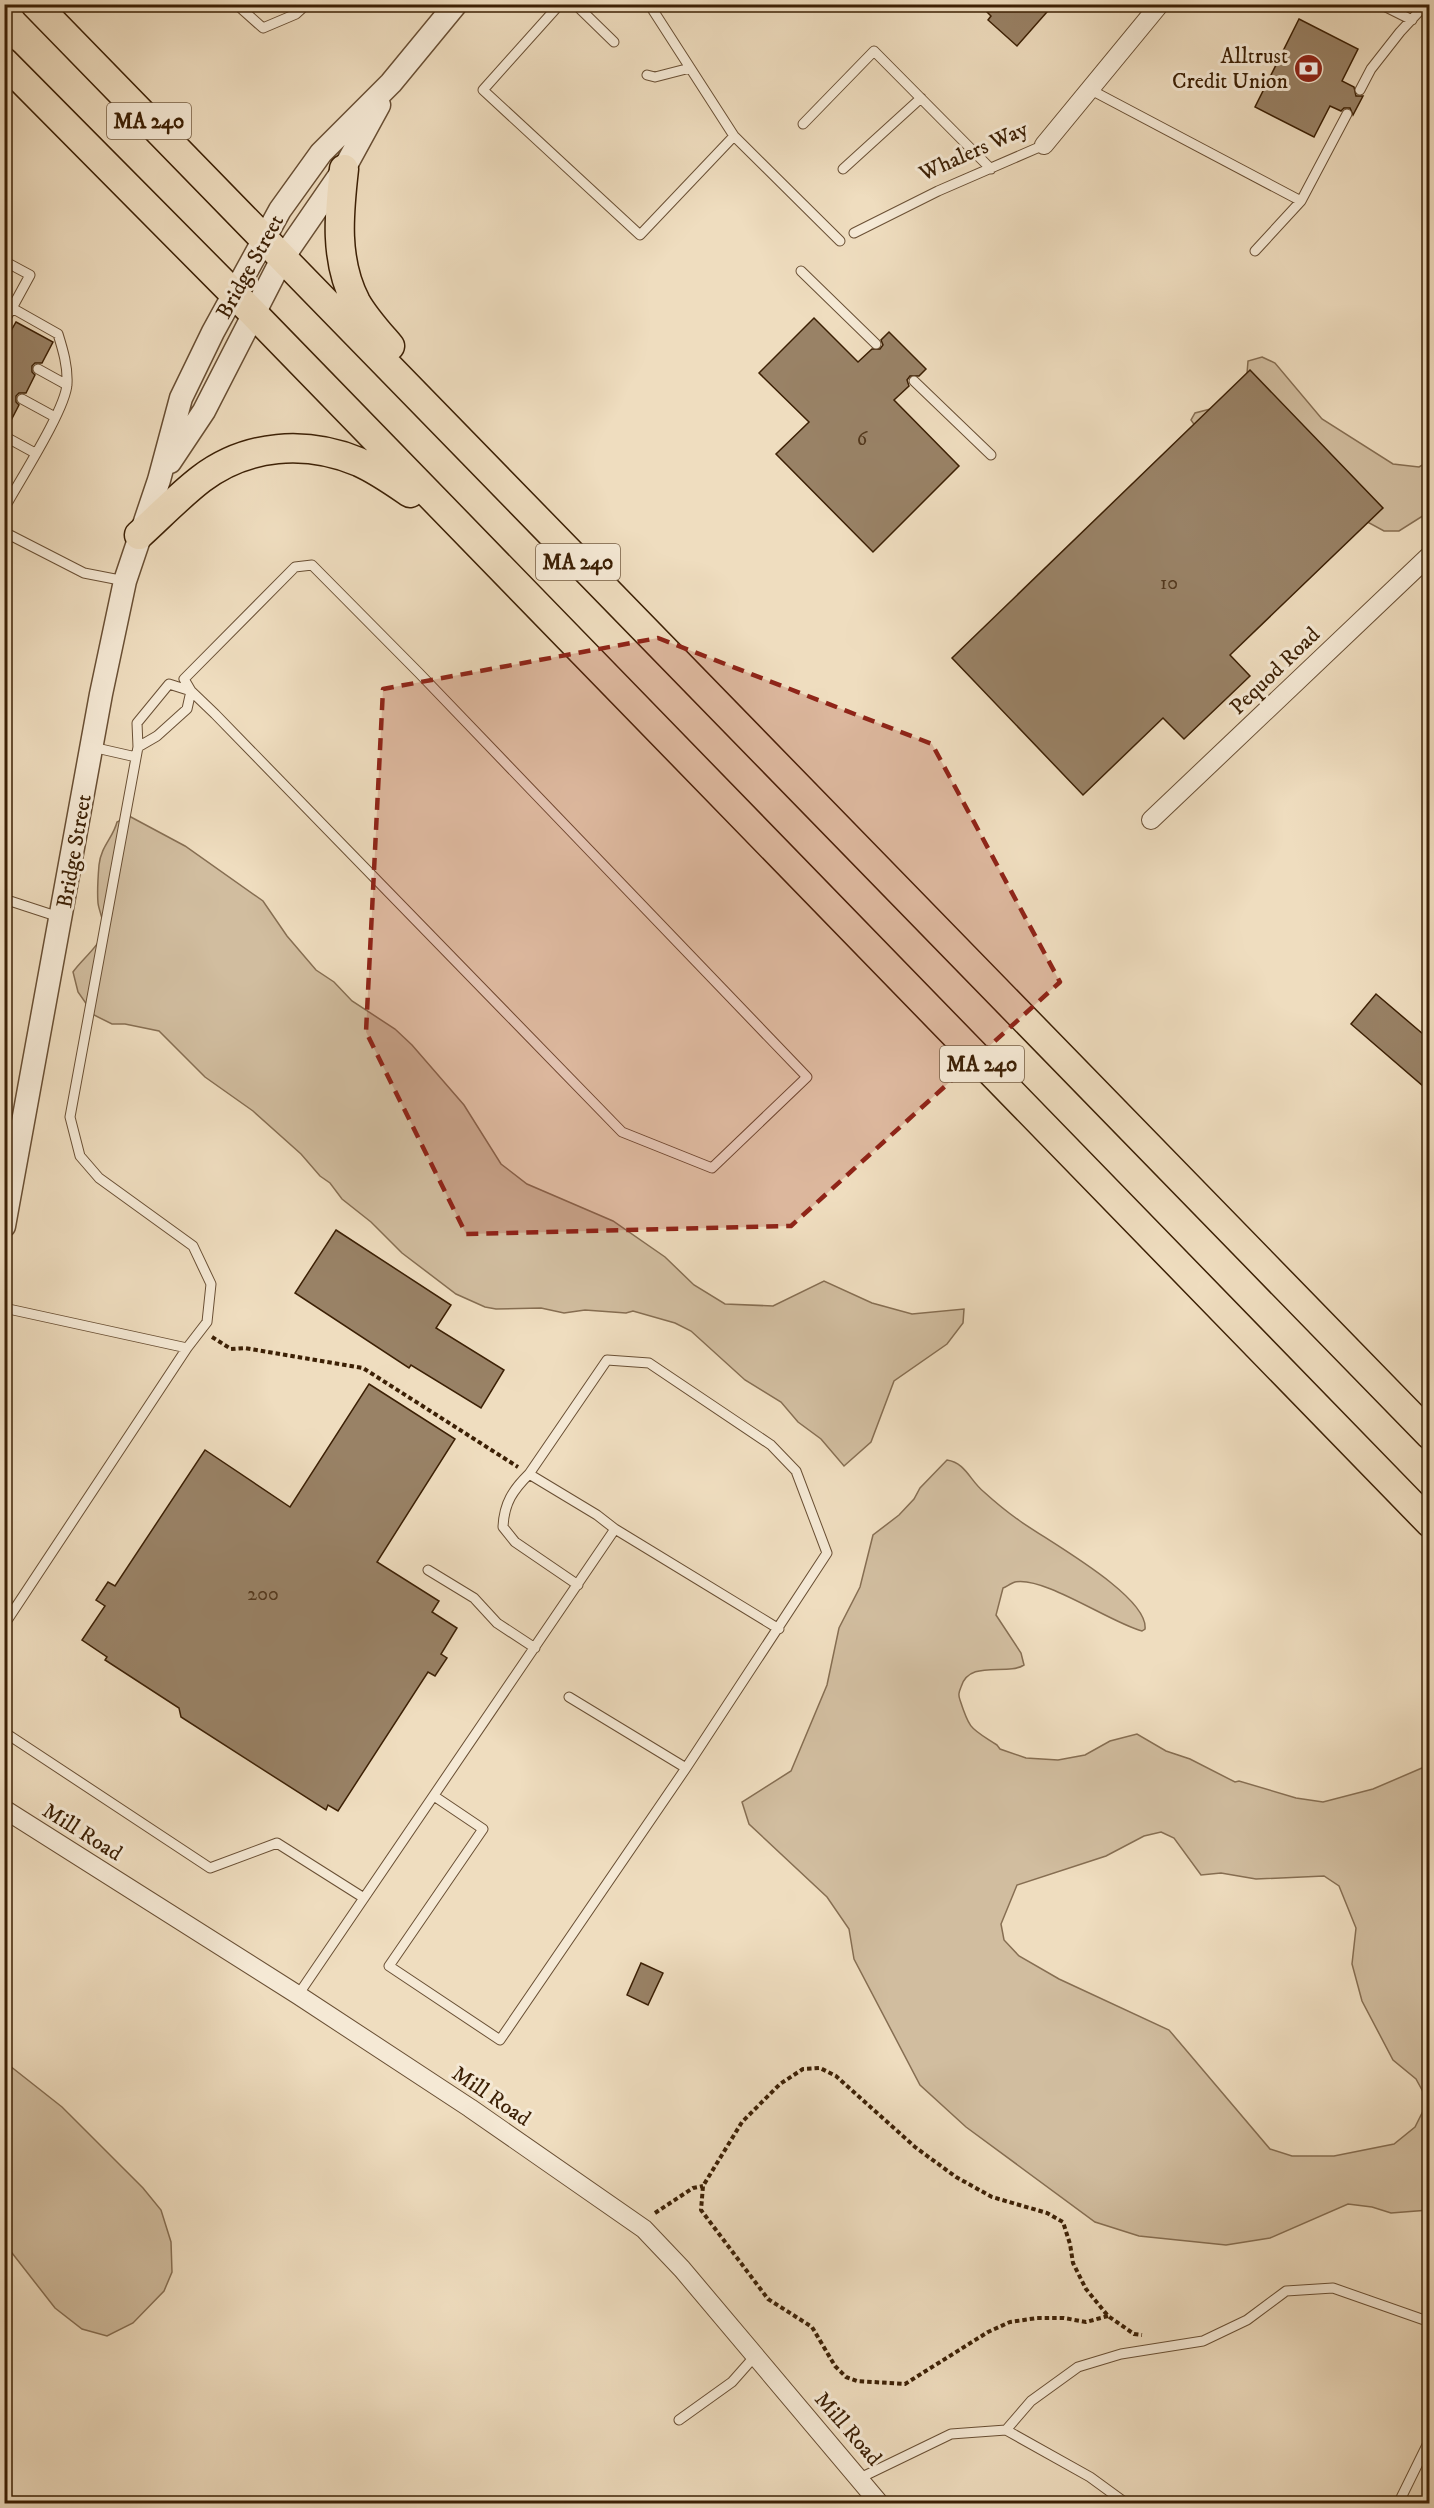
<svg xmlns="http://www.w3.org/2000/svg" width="1434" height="2508" viewBox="0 0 1434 2508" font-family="'IM FELL DW Pica',serif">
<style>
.green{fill:#d1bd9f;stroke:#866e52;stroke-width:1.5;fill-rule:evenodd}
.building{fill:#998266;stroke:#3c2005;stroke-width:1.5}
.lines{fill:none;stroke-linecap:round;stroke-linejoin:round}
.service-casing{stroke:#694f34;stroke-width:11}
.minor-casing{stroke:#694f34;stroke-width:20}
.tertiary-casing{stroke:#694f34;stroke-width:25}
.trunk-casing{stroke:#3c2005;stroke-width:31}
.path{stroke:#3c2005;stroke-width:4;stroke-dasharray:4.5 3;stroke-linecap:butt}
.service{stroke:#f5e9d5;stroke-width:9}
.minor{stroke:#f5e9d5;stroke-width:18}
.tertiary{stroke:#f5e9d5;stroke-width:22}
.trunk{stroke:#efddbf;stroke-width:28}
.marked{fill:#8f2418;fill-opacity:0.2;stroke:#8f2418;stroke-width:4.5;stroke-dasharray:12 8;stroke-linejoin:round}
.labels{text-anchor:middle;stroke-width:6;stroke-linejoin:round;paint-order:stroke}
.number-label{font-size:20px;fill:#53381d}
.shield{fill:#f5e9d5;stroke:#745c43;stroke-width:1.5}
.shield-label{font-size:21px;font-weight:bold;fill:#3c2005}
.poi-label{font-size:22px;fill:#3c2005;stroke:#f5e9d5;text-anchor:end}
.street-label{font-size:22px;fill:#3c2005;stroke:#f5e9d5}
</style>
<rect width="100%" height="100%" fill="#efddbf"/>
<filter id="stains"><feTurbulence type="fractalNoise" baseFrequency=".00333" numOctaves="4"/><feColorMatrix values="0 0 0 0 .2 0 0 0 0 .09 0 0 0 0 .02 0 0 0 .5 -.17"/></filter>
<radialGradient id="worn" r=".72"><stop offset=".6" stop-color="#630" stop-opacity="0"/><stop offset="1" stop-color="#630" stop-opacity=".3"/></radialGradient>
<path class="green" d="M1262 357 1275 363 1322 419 1393 464 1419 467 1429 461V512L1399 531H1384L1198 430 1191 420 1195 413 1226 405 1246 386 1248 361Z
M129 816 185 846 263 901 287 936 316 970 334 982 352 1001 395 1029 412 1045 464 1105 501 1164 527 1184 613 1221 665 1257 694 1285 725 1304 773 1306 824 1281 872 1303 912 1314 964 1309 963 1323 947 1344 894 1381 871 1442 844 1466 821 1439 798 1422 781 1402 745 1380 691 1331 675 1323 633 1311 626 1313 585 1310 564 1313 541 1308 496 1309 485 1307 456 1294 402 1253 371 1222 342 1199 330 1183 320 1176 301 1154 253 1111 205 1077 159 1031 125 1024H112L94 1015 78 992 73 972C81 960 101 945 103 931 105 921 99 912 98 903 97 891 98 877 99 865 101 846 113 838 117 822Z
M947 1460C966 1463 970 1481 984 1492 995 1502 1007 1512 1020 1521 1046 1540 1149 1596 1145 1629L1142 1631C1111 1623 1044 1576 1015 1582 1011 1583 1006 1587 1003 1588L996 1615 1021 1653 1024 1665C1007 1676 969 1659 961 1687 959 1692 958 1695 960 1700 970 1731 971 1728 997 1745L1000 1749 1026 1758 1058 1760 1085 1755 1110 1741 1137 1734 1166 1751 1190 1759 1235 1782 1239 1781 1296 1798 1323 1802 1373 1789 1429 1765V2210L1391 2213 1372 2207 1348 2204 1270 2238 1226 2245 1139 2236 1095 2222 966 2127 920 2085 854 1959 849 1929 827 1897 749 1824 742 1802 791 1771 827 1685 839 1628 860 1587 873 1535 899 1515 914 1499 920 1488ZM1161 1832 1174 1838 1201 1875 1221 1873 1256 1879 1324 1876 1339 1886 1356 1928 1352 1964 1362 2001 1393 2060 1416 2079 1428 2101 1415 2127 1394 2144 1334 2156H1292L1270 2149 1169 2030 1059 1979 1019 1956 1004 1940 1001 1924 1017 1885 1106 1856 1144 1836Z
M5 2062 62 2107 143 2188 161 2210 171 2242 172 2272 164 2291 133 2323 107 2336 82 2329 55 2308 5 2244Z"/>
<path class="building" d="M979 4H1054L1017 46 988 20 991 16Z
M1299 19 1358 49 1342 81 1354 87 1356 96H1363L1353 115 1350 108H1344L1341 111 1330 106 1314 137 1255 107Z
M814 318 858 362 872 349H880L883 345 881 340 889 332 926 369 919 376H910L907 380 909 386 894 400 959 466 873 552 776 454 809 422 759 373Z
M16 322 53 342 42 363H35L32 366V372L35 375 26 393H19L16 396V402L19 405 6 430 4 429V343Z
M1250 370 1383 508 1230 655 1250 676 1184 739 1163 718 1083 795 952 658Z
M1376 994 1430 1040V1092L1351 1024Z
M336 1230 451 1305 436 1328 504 1370 481 1408 411 1365 409 1368 295 1293Z
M369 1384 455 1439 377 1562 439 1601 432 1612 457 1628 441 1654 447 1658 435 1676 428 1672 338 1811 328 1805 326 1810 181 1717 179 1708 105 1660 107 1657 82 1640 105 1606 96 1600 108 1582 115 1586 205 1450 290 1507Z
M641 1963 663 1973 648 2005 627 1995Z"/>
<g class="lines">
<defs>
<path id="service" d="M236 4 263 28 296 14 307 4
M560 4 483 90 640 235 734 136
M575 4 614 42
M649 4 734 136 840 241
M1380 4 1412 20
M647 75 655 77 690 68
M1091 90 1301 201
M1360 90 1371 69 1400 32 1426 4
M803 124 874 51 991 169
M843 169 921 98
M854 233 938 191 1044 145
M1255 251 1301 201 1347 114
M4 261 30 275 12 308 58 334C63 350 68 367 67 384 66 409 18 483 4 509
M801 271 876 344
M4 321 12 308
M38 369 67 385
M914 381 991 455
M22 399 55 417
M4 436 35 453
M4 532 84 573 125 581
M92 747 136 757
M138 747 157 736 187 709 191 691 184 679 295 567 312 565 419 673 807 1077 712 1168 622 1132 215 714 191 691 169 684 137 723 138 747 70 1117 80 1156 99 1178 193 1246 211 1284 207 1322 187 1348
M4 899 59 917
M4 1308 187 1348 4 1625
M529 1474C513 1490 504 1503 503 1527L515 1542 578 1585
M615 1529 779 1629
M428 1570 474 1598 497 1623 535 1648
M569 1697 686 1768
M4 1732 210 1868 277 1843 364 1898
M298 1995 615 1529 597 1515 529 1474 607 1360 649 1363 771 1445 796 1471 827 1553 686 1768 500 2040 389 1966 483 1829 434 1796
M679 2420 732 2382 755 2356
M1006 2430 1031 2401 1078 2367 1121 2354 1203 2341 1247 2320 1286 2291 1333 2288 1430 2322
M860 2478 951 2434 1006 2430 1090 2477 1127 2504
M1398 2504 1430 2439"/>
<path id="minor" d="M1044 145 1160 4
M1151 820 1430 555
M4 1809 298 1995 470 2108 644 2229 682 2269 880 2504"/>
<path id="tertiary" d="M170 462 204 411 282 259 344 169 379 105
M4 1226 101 694 125 581 159 480 181 398 213 332 280 210 321 153 391 83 456 4"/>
<path id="trunk" d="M35 4 1430 1435
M4 62 253 313 1430 1523
M344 169C339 213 334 260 356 302 365 318 378 332 390 346
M139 535C160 516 179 496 201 479 247 444 306 440 359 462 377 470 394 482 410 493"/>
</defs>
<use href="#service" class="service-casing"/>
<use href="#minor" class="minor-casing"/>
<use href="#tertiary" class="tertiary-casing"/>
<use href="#trunk" class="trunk-casing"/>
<path class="path" d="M212 1337 231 1349 245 1348 363 1368 518 1467
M655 2213 693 2188 703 2186
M1108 2316 1086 2322 1064 2318H1037L1010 2322 988 2332 905 2384 857 2381 846 2377 835 2366 812 2327 768 2299 701 2210 703 2186 742 2122 780 2084 803 2069 820 2068 836 2076 915 2147 956 2177 992 2197 1047 2213 1063 2222 1070 2244 1073 2263 1086 2289 1108 2316 1134 2334 1142 2335"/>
<use href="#service" class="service"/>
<use href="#minor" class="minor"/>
<use href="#tertiary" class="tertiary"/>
<use href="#trunk" class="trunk"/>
</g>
<path class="marked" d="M658 638 932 744 1060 982 791 1226 466 1234 366 1032 383 689Z"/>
<defs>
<symbol id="bank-disc" viewBox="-11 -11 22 22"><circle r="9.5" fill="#8f2418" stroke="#f5e9d5"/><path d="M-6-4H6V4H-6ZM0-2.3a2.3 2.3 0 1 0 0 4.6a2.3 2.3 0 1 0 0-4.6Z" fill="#fff"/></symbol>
</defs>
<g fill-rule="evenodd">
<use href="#bank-disc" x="1292" y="52" width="33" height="33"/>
</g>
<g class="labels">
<g class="number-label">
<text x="862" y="445">6</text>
<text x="1169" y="589">10</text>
<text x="263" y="1600">200</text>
</g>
<g class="shield">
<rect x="107" y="103" width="84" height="36" rx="4.5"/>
<rect x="536" y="544" width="84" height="36" rx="4.5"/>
<rect x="940" y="1046" width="84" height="36" rx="4.5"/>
</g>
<g class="shield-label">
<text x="149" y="128">MA 240</text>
<text x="578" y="569">MA 240</text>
<text x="982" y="1071">MA 240</text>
</g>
<g class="poi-label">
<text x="1288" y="63">Alltrust<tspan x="1288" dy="25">Credit Union</tspan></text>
</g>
<g class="street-label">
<text transform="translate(973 150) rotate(-24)" y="8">Whalers Way</text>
<text transform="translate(249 266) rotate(-61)" y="8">Bridge Street</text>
<text transform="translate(1274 670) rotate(-44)" y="8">Pequod Road</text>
<text transform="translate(73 851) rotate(-80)" y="8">Bridge Street</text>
<text transform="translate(83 1831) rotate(32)" y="8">Mill Road</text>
<text transform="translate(492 2095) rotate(34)" y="8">Mill Road</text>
<text transform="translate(849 2428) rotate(49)" y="8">Mill Road</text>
</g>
</g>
<rect width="1434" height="2508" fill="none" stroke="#efddbf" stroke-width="24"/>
<rect x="6" y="6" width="1422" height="2496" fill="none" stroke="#3c2005" stroke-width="3"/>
<rect x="12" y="12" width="1410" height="2484" fill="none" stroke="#3c2005" stroke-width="1.5"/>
<rect width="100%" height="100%" filter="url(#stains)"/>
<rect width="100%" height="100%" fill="url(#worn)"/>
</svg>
